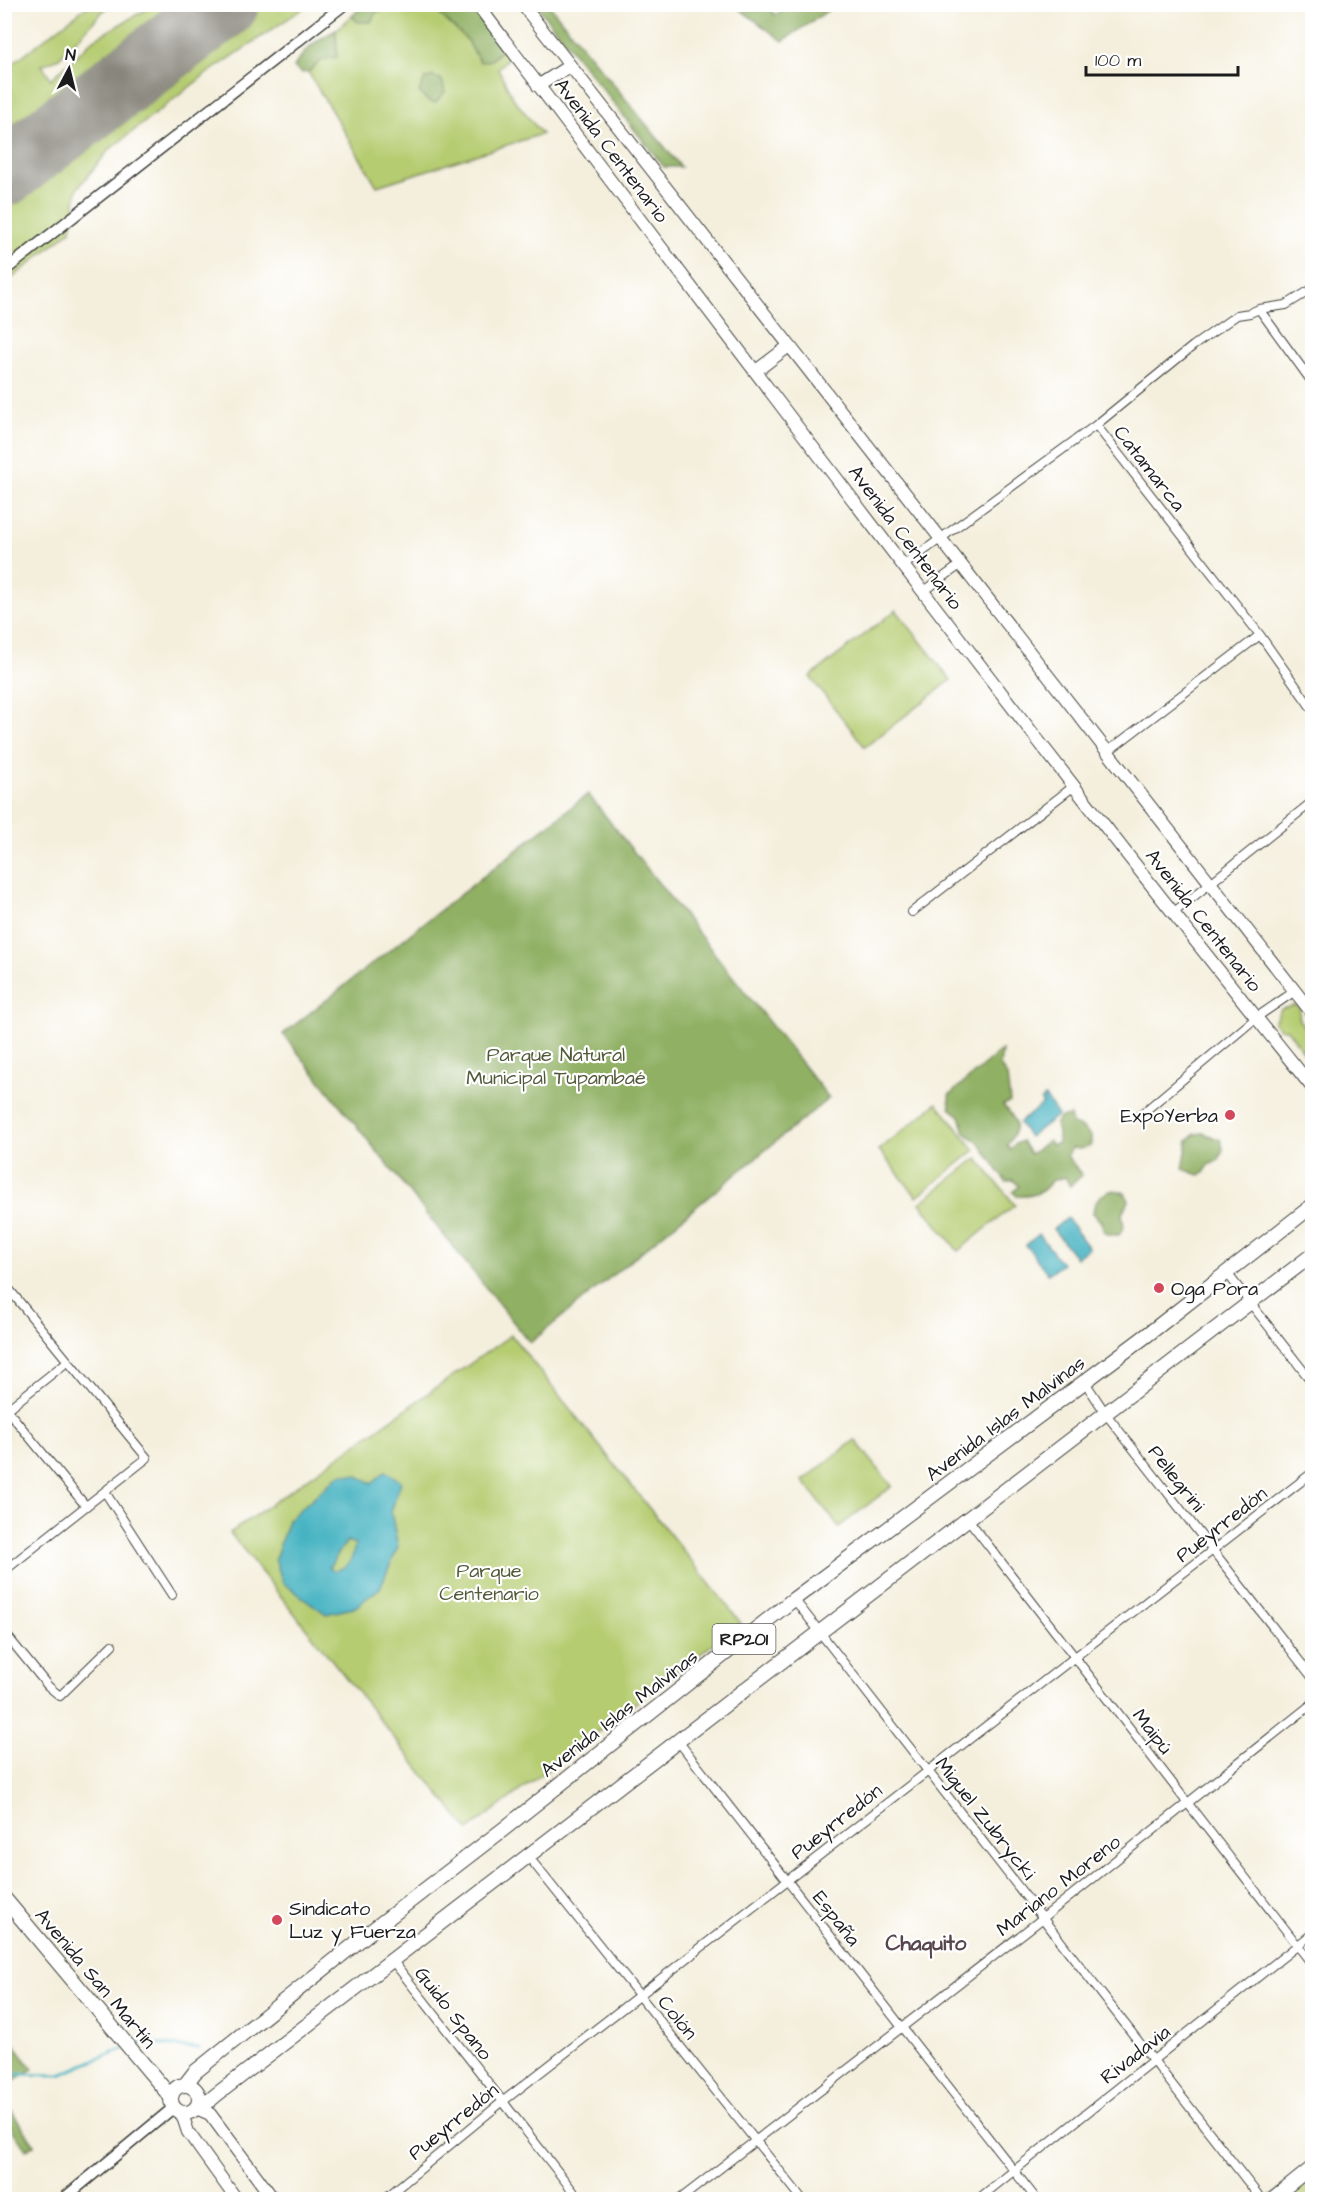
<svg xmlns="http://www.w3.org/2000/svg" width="1317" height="2204" viewBox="0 0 1317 2204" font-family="'Architects Daughter',sans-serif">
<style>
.green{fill:#b5cc71;stroke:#687446;stroke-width:1.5}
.forest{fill:#90b063;stroke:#566640;stroke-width:1.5}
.water{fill:#45b2c1;stroke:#30676e;stroke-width:1.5;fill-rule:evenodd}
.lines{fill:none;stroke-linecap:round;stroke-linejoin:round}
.stream{stroke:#45b2c1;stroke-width:3}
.runway{stroke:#88867c;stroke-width:68}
.minor-casing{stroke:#3c3c39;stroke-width:10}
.tertiary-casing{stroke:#3c3c39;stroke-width:13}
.secondary-casing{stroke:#3c3c39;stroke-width:14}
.primary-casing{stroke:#3c3c39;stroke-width:16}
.minor{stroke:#fff;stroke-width:8}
.tertiary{stroke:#fff;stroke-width:10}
.secondary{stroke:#fff;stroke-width:12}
.primary{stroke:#fff;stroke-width:14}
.poi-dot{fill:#d1495b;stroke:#fff;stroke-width:2}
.labels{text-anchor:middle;stroke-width:4.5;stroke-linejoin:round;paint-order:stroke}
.shield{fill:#fff;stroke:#606060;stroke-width:1.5}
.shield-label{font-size:18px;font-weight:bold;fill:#1c1c1c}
.street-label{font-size:20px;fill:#1c1c1c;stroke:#fff}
.park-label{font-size:20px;fill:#525a3a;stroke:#fff}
.poi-label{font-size:20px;fill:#1c1c1c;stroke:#fff;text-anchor:start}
.neighbourhood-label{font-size:21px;font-weight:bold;fill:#58464e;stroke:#fff}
</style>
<rect width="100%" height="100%" fill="#fff"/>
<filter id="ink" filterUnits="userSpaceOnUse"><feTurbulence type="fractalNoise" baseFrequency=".0167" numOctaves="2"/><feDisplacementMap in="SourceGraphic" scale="12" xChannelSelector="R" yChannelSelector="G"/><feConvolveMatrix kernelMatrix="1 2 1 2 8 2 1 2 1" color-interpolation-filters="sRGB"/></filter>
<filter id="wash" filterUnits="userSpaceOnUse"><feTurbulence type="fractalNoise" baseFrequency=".008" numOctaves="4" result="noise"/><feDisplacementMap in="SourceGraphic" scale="24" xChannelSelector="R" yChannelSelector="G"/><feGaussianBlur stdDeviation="1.35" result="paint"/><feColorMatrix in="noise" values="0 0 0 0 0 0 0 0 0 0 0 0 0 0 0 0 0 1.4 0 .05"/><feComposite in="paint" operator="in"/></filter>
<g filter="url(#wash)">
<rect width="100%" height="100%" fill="#f4efdd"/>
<path class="green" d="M89 5H109L59 58 42 65 51 79 94 39 154 5H308L205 75 109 150 77 189 71 230 5 284V69Z
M398 5H430L467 40 480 62 491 60 503 48 511 55 498 68 513 98 542 134 377 186 308 72 337 47 336 30 352 16 358 22 376 12Z
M896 610 951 680 865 747 810 677Z
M1296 1005 1300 1009 1299 1020 1312 1036V1063L1287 1029H1280L1274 1022 1281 1009Z
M937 1103 975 1150 917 1197 879 1150Z
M977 1158 1015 1205 958 1251 920 1203Z
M511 1335 741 1623 468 1830 230 1533Z
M855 1440 892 1486 839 1527 803 1481Z
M1312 2166V2199H1267Z"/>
<path class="forest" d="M363 5V4L398 5 376 12 371 22H358L352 16Z
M430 5H462L489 20 503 48 491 60 480 62 467 40Z
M536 5H549L681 167H664Z
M734 5H767L775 15 788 5H836L783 41Z
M336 30 337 57 322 60 308 72 301 73 294 67C305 48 317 40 336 30Z
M433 76 442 80 445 92 435 103 428 101 419 92 425 79Z
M588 794 829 1098 530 1343 283 1034Z
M1002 1050 1000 1066 1007 1076 1010 1102 1003 1105C1018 1121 1020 1126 1007 1145L1010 1150 1015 1144 1022 1141 1030 1154C1038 1151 1039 1145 1049 1141L1052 1145 1058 1143V1132L1055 1125 1059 1118 1070 1116 1072 1124 1081 1127 1091 1136V1146L1080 1149 1072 1148 1067 1156 1082 1175 1070 1186 1065 1177 1051 1181C1044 1193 1031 1197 1017 1196L1013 1192 1019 1186 1013 1180 1006 1182 980 1144 965 1133 960 1116 950 1108 949 1095Z
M1203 1133 1221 1140 1223 1149 1219 1160 1209 1165 1204 1173 1199 1175 1183 1169 1188 1140 1195 1134Z
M1113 1190 1125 1193 1129 1201 1122 1214 1124 1226 1119 1235H1110L1104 1232 1101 1222 1093 1213C1094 1199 1100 1195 1113 1190Z
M4 2026 18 2050 33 2069 14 2080 5 2090Z
M5 2102 35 2145 26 2150 5 2119Z"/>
<path class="water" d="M1045 1097 1058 1115 1029 1137 1019 1123 1043 1104 1041 1102Z
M1067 1218 1089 1248 1076 1258 1053 1229Z
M1039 1234 1062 1264 1048 1274 1026 1245Z
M386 1471 401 1482 391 1512 398 1547 380 1588 354 1608 326 1614 283 1583 275 1559 288 1520 340 1474 356 1475 372 1483ZM347 1541 355 1544C353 1559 350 1567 334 1571L329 1567Z"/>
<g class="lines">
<path class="stream" d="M133 2045 141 2042 199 2049
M4 2074 60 2075 124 2048"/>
<path class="runway" d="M4 173 225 4"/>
</g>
</g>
<g filter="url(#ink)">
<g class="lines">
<defs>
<path id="minor" d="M1312 289 1286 305 1259 309 1250 313 1237 315 1193 346 1096 425 1260 635 1312 709
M1259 309 1312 382
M903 566 1096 425
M923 592 960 565
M1107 752 1260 635
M912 912 1074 786
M1173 913 1312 802
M1138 1117 1257 1017 1295 991
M1227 1273 1312 1382
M4 1283 147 1458 4 1571
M1085 1382 1106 1414 1312 1677
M4 1406 85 1505
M4 1412 68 1361
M105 1492 172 1595
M968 1519 1312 1964
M794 1599 1262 2200
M4 1632 48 1686 60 1696 112 1645
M678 1741 1037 2200
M528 1856 803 2200
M392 1960 580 2200
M383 2200 502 2102 1312 1473
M679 2200 1043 1918 1312 1704
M977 2200 1312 1934"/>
<path id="tertiary" d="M4 271 345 4
M62 2200 173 2108"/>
<path id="secondary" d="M477 4C752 368 1026 732 1312 1087
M522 4 1312 1013
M538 86 569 66
M756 371 789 346
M196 2108 210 2114 274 2200
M182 2114 188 2132 237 2200
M1271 2200 1312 2167"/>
<path id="primary" d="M4 1898 170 2096
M171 2099a14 14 0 1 1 28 0a14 14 0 1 1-28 0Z
M185 2085 195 2072 370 1932 505 1828 794 1599 1147 1335 1312 1206
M199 2104 209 2101 216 2095 1312 1255"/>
</defs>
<use href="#minor" class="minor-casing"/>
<use href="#tertiary" class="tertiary-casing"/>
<use href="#secondary" class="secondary-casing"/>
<use href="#primary" class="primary-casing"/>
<use href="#minor" class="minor"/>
<use href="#tertiary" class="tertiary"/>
<use href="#secondary" class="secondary"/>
<use href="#primary" class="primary"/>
</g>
</g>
<g class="poi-dot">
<circle cx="1230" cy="1115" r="6"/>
<circle cx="1159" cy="1288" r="6"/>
<circle cx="277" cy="1920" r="6"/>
</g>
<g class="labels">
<rect class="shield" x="712.5" y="1624" width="63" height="30" rx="4.5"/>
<g class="shield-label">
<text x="744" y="1645">RP201</text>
</g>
<g class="street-label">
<text transform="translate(612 150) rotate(53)" y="7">Avenida Centenario</text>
<text transform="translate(1150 468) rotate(52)" y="7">Catamarca</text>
<text transform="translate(906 537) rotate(53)" y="7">Avenida Centenario</text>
<text transform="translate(1204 920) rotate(52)" y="7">Avenida Centenario</text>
<text transform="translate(1005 1418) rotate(-37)" y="7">Avenida Islas Malvinas</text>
<text transform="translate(1177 1478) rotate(52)" y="7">Pellegrini</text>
<text transform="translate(1221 1524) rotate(-38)" y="7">Pueyrredón</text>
<text transform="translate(619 1713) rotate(-38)" y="7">Avenida Islas Malvinas</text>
<text transform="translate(1153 1731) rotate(52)" y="7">Maipú</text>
<text transform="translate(986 1818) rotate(52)" y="7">Miguel Zubrycki</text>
<text transform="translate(836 1821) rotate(-38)" y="7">Pueyrredón</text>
<text transform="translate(1058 1885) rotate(-38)" y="7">Mariano Moreno</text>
<text transform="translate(837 1918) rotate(52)" y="7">España</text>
<text transform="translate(96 1978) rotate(50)" y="7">Avenida San Martín</text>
<text transform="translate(454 2013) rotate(52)" y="7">Guido Spano</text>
<text transform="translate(678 2017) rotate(51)" y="7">Colón</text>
<text transform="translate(1135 2054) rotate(-38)" y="7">Rivadavia</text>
<text transform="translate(453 2121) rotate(-39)" y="7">Pueyrredón</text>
</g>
<g class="park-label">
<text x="556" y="1061">Parque Natural<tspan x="556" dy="23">Municipal Tupambaé</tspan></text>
<text x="489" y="1577">Parque<tspan x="489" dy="23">Centenario</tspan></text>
</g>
<g class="poi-label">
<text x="1218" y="1122" text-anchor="end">ExpoYerba</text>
<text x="1171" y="1295">Oga Pora</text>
<text x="289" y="1915">Sindicato<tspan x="289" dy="23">Luz y Fuerza</tspan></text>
</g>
<g class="neighbourhood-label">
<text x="926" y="1950">Chaquito</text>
</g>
</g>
<rect width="1317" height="2204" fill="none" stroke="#fff" stroke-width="24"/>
<g transform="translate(69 69) rotate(7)" stroke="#ffffff" stroke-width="4.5" paint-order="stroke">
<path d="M0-4.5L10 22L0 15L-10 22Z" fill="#1c1c1c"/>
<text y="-9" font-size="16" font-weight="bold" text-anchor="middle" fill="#1c1c1c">N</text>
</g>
<path d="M1086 66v9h152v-9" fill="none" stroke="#1c1c1c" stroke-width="3"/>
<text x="1095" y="66" font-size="18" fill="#1c1c1c" stroke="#ffffff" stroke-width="4.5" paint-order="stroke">100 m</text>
</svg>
